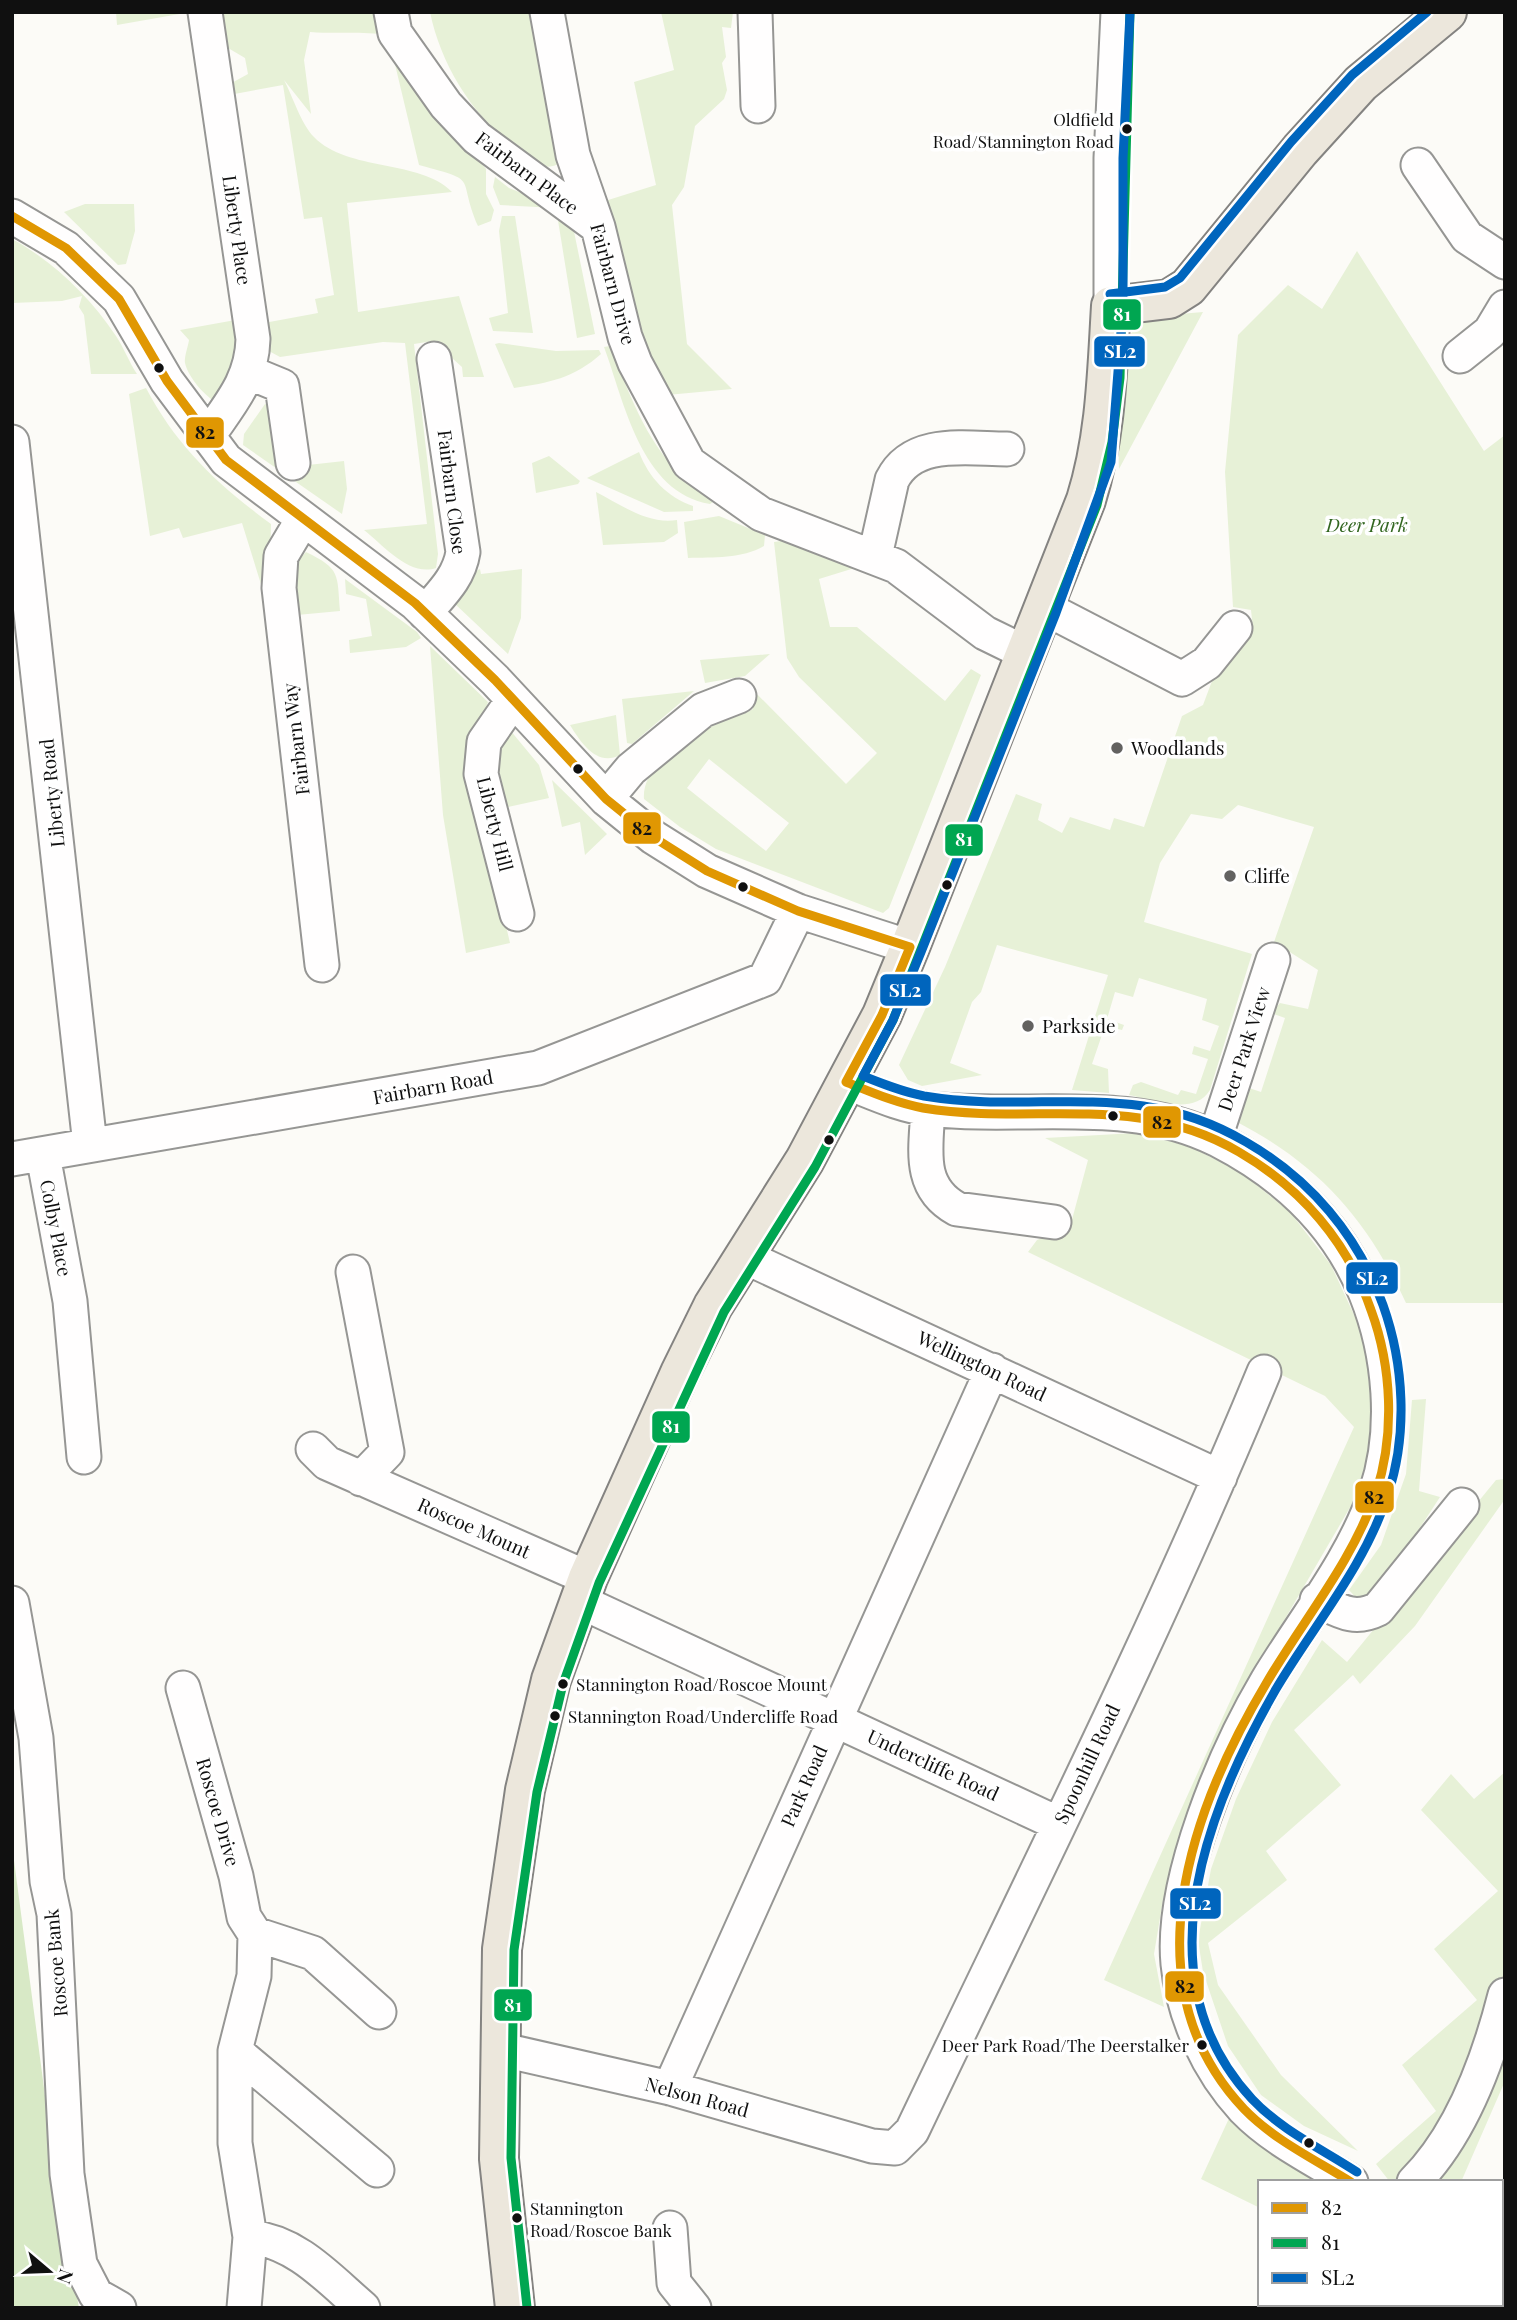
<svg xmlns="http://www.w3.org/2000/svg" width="1517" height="2320" viewBox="0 0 1517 2320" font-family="'Playfair Display',serif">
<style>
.green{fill:#e7f1d7;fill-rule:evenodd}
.forest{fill:#d8e9c6}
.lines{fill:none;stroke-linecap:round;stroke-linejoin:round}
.minor-casing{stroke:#969694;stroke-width:37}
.major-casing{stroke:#848381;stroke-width:42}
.minor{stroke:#fffefe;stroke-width:33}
.major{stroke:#ece7dc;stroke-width:38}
.bus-1-casing{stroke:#fff;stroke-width:14}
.bus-2-casing{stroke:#fff;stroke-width:14}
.bus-3-casing{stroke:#fff;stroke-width:14}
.bus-1{stroke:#e09702;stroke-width:9}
.bus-2{stroke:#00a651;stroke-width:9}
.bus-3{stroke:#0065bd;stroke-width:9}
.bus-dot{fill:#101010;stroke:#fff;stroke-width:2.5}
.poi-dot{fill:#636261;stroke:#fff;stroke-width:2.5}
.labels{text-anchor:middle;stroke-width:7;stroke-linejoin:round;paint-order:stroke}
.bus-label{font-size:17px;fill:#101010;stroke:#fff;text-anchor:start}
.street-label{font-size:19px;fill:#101010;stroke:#fff}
.park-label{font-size:19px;font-style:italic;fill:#336721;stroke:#fff}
.poi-label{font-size:19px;fill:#101010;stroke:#fff;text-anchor:start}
.line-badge{stroke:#fff;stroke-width:2.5}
.badge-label{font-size:19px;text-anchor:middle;font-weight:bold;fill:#fff}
.pale-badge-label{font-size:19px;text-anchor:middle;font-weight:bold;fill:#111}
</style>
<rect width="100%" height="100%" fill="#fcfbf7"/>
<path class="green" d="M116 12H191L117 25Z
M217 12H391L448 121 486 169V194L494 210 491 221 478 226C456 175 482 182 419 165L388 35C362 31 337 34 310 32L304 60 311 114 284 80C293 97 301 124 314 137 348 172 420 159 452 192L347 203 358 312 459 296 484 377H463L462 367 433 341 414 344 438 554 436 568C410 577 384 546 364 530L427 524 405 343 383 342 280 357 267 350 264 323 318 313 315 299 334 295 322 217 304 219 283 85 229 95 228 85 248 74 245 58 223 45Z
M430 12H537L562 162C542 174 530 161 515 149 473 115 441 66 430 12Z
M661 12H733L731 28 722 27 726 57 722 63 727 90 724 99 695 126 684 187 672 205 687 344 732 389 667 395 647 368 605 201 656 185 634 82 674 70Z
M495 177 509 188 570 212 595 334 577 338 556 208 500 205 493 187Z
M85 204H134L135 231 126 264 118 265 64 212Z
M502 216H515L533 333 493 331 489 318 508 313 499 231Z
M12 239C53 261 90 297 116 336 124 348 129 362 137 374H91L84 315 79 307 82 296 62 301 12 303Z
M1357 251 1484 451 1505 435V1303H1406C1367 1219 1319 1165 1237 1122L1243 1086 1261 1092 1285 1018 1271 1013 1280 1003 1308 1009 1318 970 1274 942 1314 827 1238 805 1222 819 1191 814 1160 863 1144 922 1252 954 1210 1090C1194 1116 1155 1100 1129 1095L1133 1085 1141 1082 1178 1095 1181 1090 1196 1094 1208 1059 1192 1054 1194 1046 1210 1051 1219 1026 1202 1020 1207 999 1139 978 1133 997 1115 992 1107 1019 1124 1025 1122 1030 1105 1026 1092 1064 1108 1069 1109 1093 1072 1090 1108 975 997 945 981 992 972 1002 950 1063 982 1075 922 1086 908 1080 899 1065 945 967 1016 794 1042 804 1038 820 1062 833 1070 817 1110 830 1114 818 1144 827 1182 716 1203 705 1212 681 1253 629 1251 610 1233 607 1225 472 1238 335 1288 285 1322 309Z
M1203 312 1119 469 1117 406 1121 344 1141 323 1168 315Z
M241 319 245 350 218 403C206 398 188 377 185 363 184 357 188 347 189 340L180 330Z
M499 343 556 351 599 350 601 354C574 378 549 383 514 388L495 344Z
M610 346C628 390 645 440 680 474 690 484 702 493 713 502L710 504C641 493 624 401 604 347Z
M146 388C177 447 218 485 271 524L269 610 242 523 183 538 179 528 150 536 129 394Z
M265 404 272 406 308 465 344 461 347 489 342 514 243 445 244 434Z
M639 452C649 478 667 497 693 506V511L664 512 587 478Z
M549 456 580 481 578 484 536 493 532 463Z
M596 492C621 505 649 525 677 520L678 533 664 542 603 545Z
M719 516 765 535 764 546C742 559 713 557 688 558L684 522Z
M788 540 861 566 819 579 830 627H857L945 701 971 669 981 675 889 908 883 913 716 849 680 827 644 799C641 765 689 736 717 724 729 718 741 716 753 709L752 689 846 784 877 753 799 677 787 658 774 542ZM709 759 789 823 766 851 687 788Z
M306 552C341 569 337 574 340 611L297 615C293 590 286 571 306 552Z
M480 569 481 574 522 569 521 618 508 654 454 603 470 574Z
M345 579 417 632 421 638 406 647 350 653 349 640 372 636 366 599 346 594Z
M430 646 488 702 468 762 510 943 466 953 443 815Z
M770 654 745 676 705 683 700 660Z
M694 691 632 744 627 743 622 699Z
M616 715 620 755C597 767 581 743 570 725Z
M510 730 539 765 549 798 508 807C494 771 483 762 510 730Z
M552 780 607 834 585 855 580 822 562 827Z
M1136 1133 1189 1146 1242 1173 1290 1212 1331 1265 1356 1319 1371 1368 1370 1460 1352 1504 1253 1674 1185 1827 1163 1900 1154 1954 1164 2007 1104 1980 1354 1427 1325 1396 1028 1252 1037 1240 1070 1227 1088 1160 1045 1138Z
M1426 1399 1419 1491 1440 1497 1377 1594 1358 1600 1349 1590 1381 1545 1406 1474 1412 1400Z
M1505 1479V1499L1415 1626 1360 1684 1353 1675 1294 1730 1341 1785 1266 1851 1287 1880 1208 1943 1218 1985 1281 2075 1358 2151 1304 2126 1261 2095 1228 2046 1203 1972 1198 1940 1211 1869 1236 1799 1272 1722 1322 1640 1347 1662 1496 1480Z
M1505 1772V2081L1461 2182H1390L1376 2164 1436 2111 1402 2065 1477 2000 1434 1949 1498 1891 1421 1810 1451 1774 1474 1799Z
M1231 2114 1322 2182H1260V2208L1201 2179Z
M1501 2207 1505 2208V2266L1501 2269Z"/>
<path class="forest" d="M12 1845 54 2164 79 2308H12Z"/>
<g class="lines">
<defs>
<path id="minor" d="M205 12 253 339C252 380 230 404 208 436
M391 12 395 33 446 105 477 138 598 227
M547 12 573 155 598 227 625 337 635 363 689 463 761 514 896 566 985 633 1026 653
M755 12 758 106
M1418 165 1467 237 1505 262
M12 216 66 248 119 299 167 381 226 460 415 603 495 680 606 799 653 837 707 871 798 911 910 947
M1111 306V158L1118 12
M1460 356 1490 332 1505 307
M248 372 282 386 293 463
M12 442 90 1145
M303 519 281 556 279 588 322 965
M875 556 892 480C913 438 968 449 1007 449
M1045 608 1182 679 1207 663 1235 628
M425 613C441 594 459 578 463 552L434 359
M513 700 484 742 481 774 517 914
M606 799 631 769 703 710 739 696
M846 1082C872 1092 901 1106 930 1109 1025 1120 1129 1095 1218 1140 1284 1174 1338 1224 1366 1294 1390 1354 1397 1430 1376 1492 1353 1560 1304 1620 1267 1681 1225 1752 1170 1881 1178 1964 1183 2016 1208 2070 1244 2109 1274 2140 1315 2159 1351 2182
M928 1109C926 1149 917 1187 957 1209L1054 1222
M1215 1138 1273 960
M43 1155 70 1301 84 1457
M12 1159 538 1068 765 979 798 911
M743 1256 1220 1477
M353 1272 387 1452 361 1479
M313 1449 327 1463 588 1578
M1317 1600C1340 1611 1354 1621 1378 1609L1462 1505
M579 1601 1059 1824
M12 1603 36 1738 47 1881 54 1914 67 2174 80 2264 96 2295 119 2308
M183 1688 236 1876 244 1917 255 1934 254 1976 235 2051V2143L250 2237 244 2308
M255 1934 313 1953 379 2012
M499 2049 670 2088 872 2146 895 2148 912 2131C1032 1879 1158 1629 1264 1372
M235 2051 377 2170
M670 2088 992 1370
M1414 2182C1461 2135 1489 2058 1505 1995
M670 2228 674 2283 694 2308
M250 2237C297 2242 328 2278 363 2308
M1431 2304 1432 2308
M1335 2308 1337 2304"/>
<path id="major" d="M515 2308 499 2159 502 1949 525 1790 551 1680 588 1578 680 1373 713 1306 805 1160 882 1015 910 947 1086 500C1106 436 1107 372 1111 306L1169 299 1188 287 1300 150 1361 83 1447 12"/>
</defs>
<use href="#minor" class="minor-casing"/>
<use href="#major" class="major-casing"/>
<use href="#minor" class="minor"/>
<use href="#major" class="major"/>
<defs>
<path id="bus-1" d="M12 216 66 248 119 299 167 381 226 460 415 603 495 680 606 799 653 837 707 871 798 911 910 947
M846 1082C871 1092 896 1103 923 1108 1033 1126 1136 1091 1239 1152 1301 1188 1348 1242 1371 1310 1392 1367 1395 1435 1376 1493 1352 1562 1304 1619 1267 1682 1191 1809 1127 1985 1244 2109 1274 2140 1314 2159 1351 2182
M846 1082 882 1015 910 947"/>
<path id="bus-2" d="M527 2307 511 2158 514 1950 537 1792 563 1684 599 1583 724 1312 815 1167 893 1020 1097 505 1112 442 1120 378 1130 12"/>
<path id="bus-3" d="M1130 13 1123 158V307L1111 462 1056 613 921 952 893 1020 863 1076C883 1084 903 1092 924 1096 1039 1115 1137 1077 1246 1142 1310 1179 1358 1235 1383 1305 1404 1364 1408 1434 1388 1494 1365 1566 1314 1625 1276 1689 1205 1812 1141 1979 1252 2099 1281 2130 1322 2149 1357 2172
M1110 294 1165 287 1180 278 1291 142 1352 75 1427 12"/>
</defs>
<use href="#bus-1" class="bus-1-casing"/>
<use href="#bus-2" class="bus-2-casing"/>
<use href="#bus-3" class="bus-3-casing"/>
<use href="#bus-1" class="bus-1"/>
<use href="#bus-2" class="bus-2"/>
<use href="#bus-3" class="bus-3"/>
</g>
<g class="bus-dot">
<circle cx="1127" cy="129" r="6"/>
<circle cx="159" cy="368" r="6"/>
<circle cx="578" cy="769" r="6"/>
<circle cx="947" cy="885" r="6"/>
<circle cx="743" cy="887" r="6"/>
<circle cx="1113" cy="1116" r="6"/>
<circle cx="829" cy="1140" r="6"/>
<circle cx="563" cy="1684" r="6"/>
<circle cx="555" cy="1716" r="6"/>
<circle cx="1202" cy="2045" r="6"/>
<circle cx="1309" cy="2143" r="6"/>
<circle cx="517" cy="2218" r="6"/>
</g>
<g class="poi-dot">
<circle cx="1117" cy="748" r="7"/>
<circle cx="1230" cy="876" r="7"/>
<circle cx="1028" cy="1026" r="7"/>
</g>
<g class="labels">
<g class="bus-label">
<text x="1114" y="126" text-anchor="end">Oldfield<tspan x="1114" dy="22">Road/Stannington Road</tspan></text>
<text x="576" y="1691">Stannington Road/Roscoe Mount</text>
<text x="568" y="1723">Stannington Road/Undercliffe Road</text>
<text x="1189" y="2052" text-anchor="end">Deer Park Road/The Deerstalker</text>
<text x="530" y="2215">Stannington<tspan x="530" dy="22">Road/Roscoe Bank</tspan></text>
</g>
<g class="street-label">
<text transform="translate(527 173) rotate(37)" y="7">Fairbarn Place</text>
<text transform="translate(237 230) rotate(82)" y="7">Liberty Place</text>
<text transform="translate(613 284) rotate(75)" y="7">Fairbarn Drive</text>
<text transform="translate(452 492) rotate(83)" y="7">Fairbarn Close</text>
<text transform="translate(296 739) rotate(-97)" y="7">Fairbarn Way</text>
<text transform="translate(52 793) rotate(-96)" y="7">Liberty Road</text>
<text transform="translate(495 824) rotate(76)" y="7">Liberty Hill</text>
<text transform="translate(1244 1049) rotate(-72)" y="7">Deer Park View</text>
<text transform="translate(433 1087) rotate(-10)" y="7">Fairbarn Road</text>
<text transform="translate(56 1228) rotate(79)" y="7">Colby Place</text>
<text transform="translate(982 1366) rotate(25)" y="7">Wellington Road</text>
<text transform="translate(474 1528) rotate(24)" y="7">Roscoe Mount</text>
<text transform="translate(1087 1764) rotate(-65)" y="7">Spoonhill Road</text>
<text transform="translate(933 1765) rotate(25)" y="7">Undercliffe Road</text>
<text transform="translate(804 1786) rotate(-66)" y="7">Park Road</text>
<text transform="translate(218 1812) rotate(74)" y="7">Roscoe Drive</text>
<text transform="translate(56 1963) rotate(-95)" y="7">Roscoe Bank</text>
<text transform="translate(697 2097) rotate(15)" y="7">Nelson Road</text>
</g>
<g class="park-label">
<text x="1367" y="532">Deer Park</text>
</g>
<g class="poi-label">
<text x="1131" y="755">Woodlands</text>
<text x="1244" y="883">Cliffe</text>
<text x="1042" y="1033">Parkside</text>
</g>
</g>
<g class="line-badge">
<rect x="1102" y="298" width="40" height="33" rx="7" fill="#00a651"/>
<rect x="1093" y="335" width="53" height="33" rx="7" fill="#0065bd"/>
<rect x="185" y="416" width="40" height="33" rx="7" fill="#e09702"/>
<rect x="622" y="811" width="40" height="34" rx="7" fill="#e09702"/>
<rect x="944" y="823" width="40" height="34" rx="7" fill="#00a651"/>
<rect x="879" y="973" width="53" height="34" rx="7" fill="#0065bd"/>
<rect x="1142" y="1105" width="40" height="34" rx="7" fill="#e09702"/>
<rect x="1345" y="1261" width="54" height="34" rx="7" fill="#0065bd"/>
<rect x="651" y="1410" width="40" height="34" rx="7" fill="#00a651"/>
<rect x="1354" y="1480" width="41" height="34" rx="7" fill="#e09702"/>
<rect x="1169" y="1887" width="53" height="33" rx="7" fill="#0065bd"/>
<rect x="1164" y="1970" width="41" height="33" rx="7" fill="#e09702"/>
<rect x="493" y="1988" width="40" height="34" rx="7" fill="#00a651"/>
</g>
<g class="badge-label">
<text x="1122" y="321">81</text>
<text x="1120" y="358">SL2</text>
<text x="964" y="846">81</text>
<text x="905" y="997">SL2</text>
<text x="1372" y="1285">SL2</text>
<text x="671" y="1433">81</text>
<text x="1195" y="1910">SL2</text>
<text x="513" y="2012">81</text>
</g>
<g class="pale-badge-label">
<text x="205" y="439">82</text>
<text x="642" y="835">82</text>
<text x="1162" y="1129">82</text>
<text x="1374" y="1504">82</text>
<text x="1185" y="1993">82</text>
</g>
<rect width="1517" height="2320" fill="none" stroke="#101010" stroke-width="28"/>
<rect x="1258" y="2180" width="245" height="126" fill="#ffffff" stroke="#9f9f9f" stroke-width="2"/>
<rect x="1272" y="2203" width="35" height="10" fill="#e09702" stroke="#9f9f9f" stroke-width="2"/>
<text x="1321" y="2215" font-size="21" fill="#101010">82</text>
<rect x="1272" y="2238" width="35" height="10" fill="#00a651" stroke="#9f9f9f" stroke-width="2"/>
<text x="1321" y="2250" font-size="21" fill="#101010">81</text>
<rect x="1272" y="2273" width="35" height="10" fill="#0065bd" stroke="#9f9f9f" stroke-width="2"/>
<text x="1321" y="2285" font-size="21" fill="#101010">SL2</text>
<g transform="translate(49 2271) rotate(109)" stroke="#ffffff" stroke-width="5" paint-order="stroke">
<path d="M0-5L12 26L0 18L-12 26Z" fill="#101010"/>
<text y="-10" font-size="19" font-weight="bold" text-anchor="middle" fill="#101010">N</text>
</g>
</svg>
